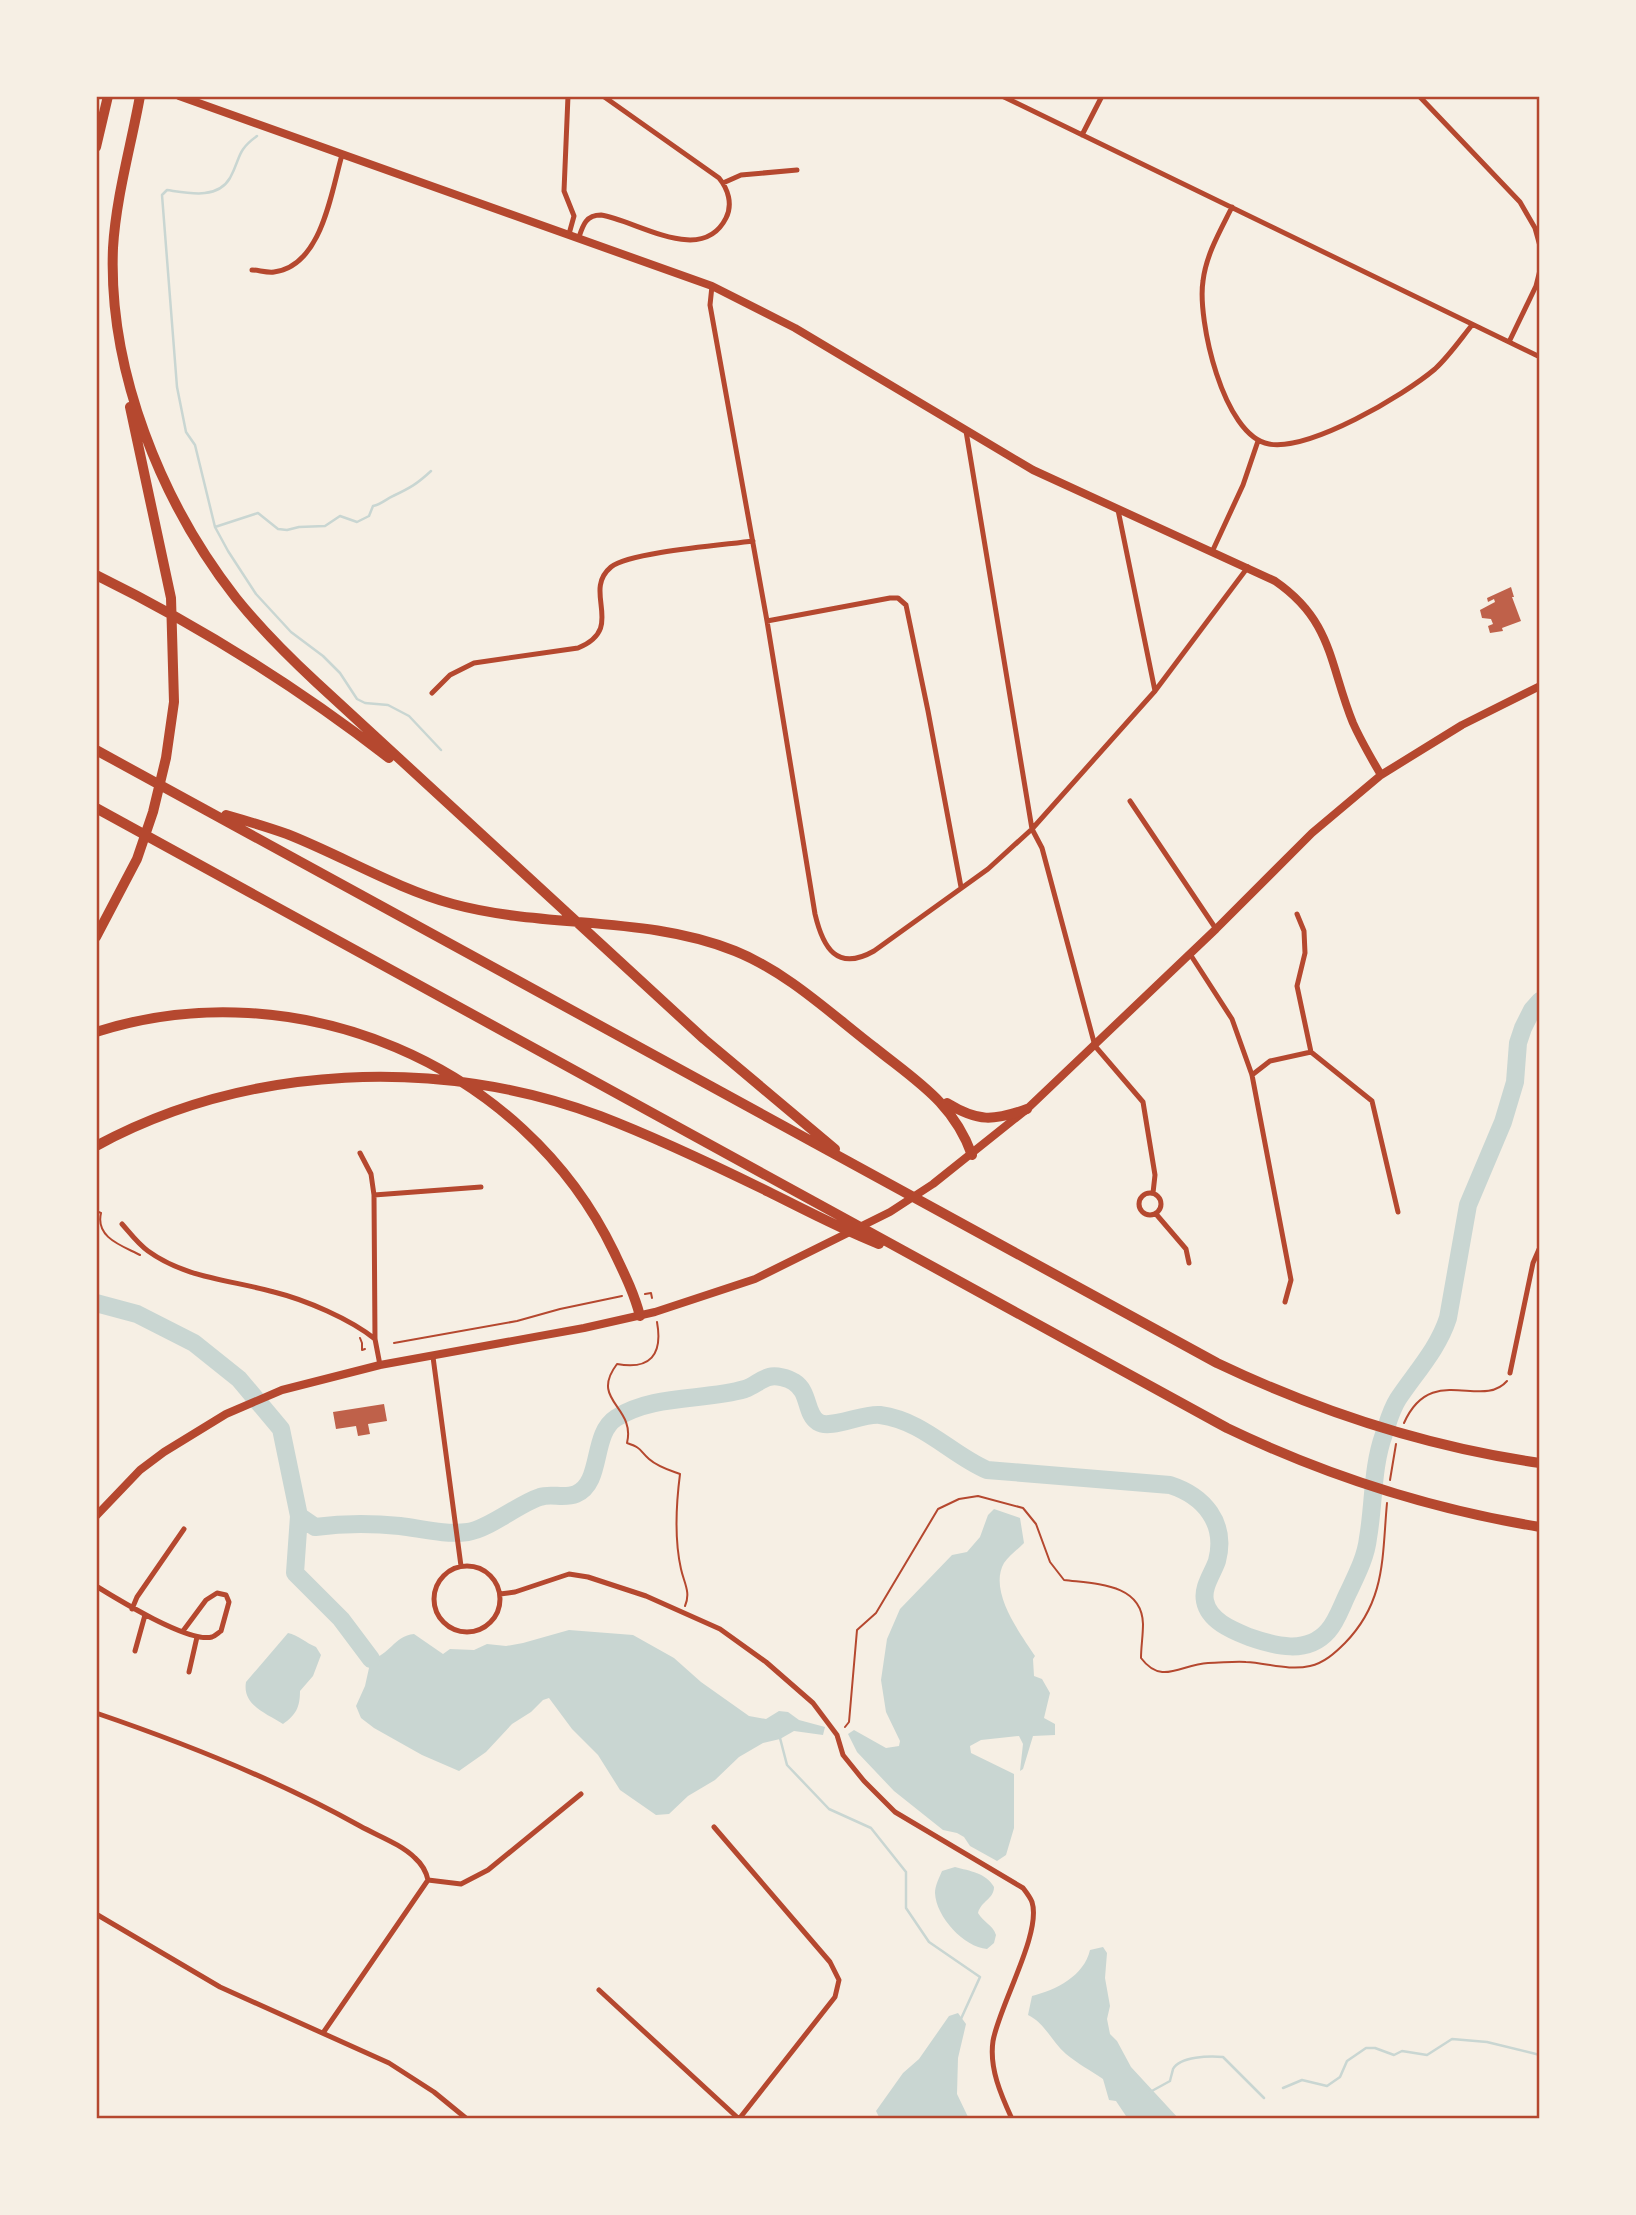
<svg xmlns="http://www.w3.org/2000/svg" width="1636" height="2215" viewBox="0 0 1636 2215" font-family="'DejaVu Sans',sans-serif">
<style>
.water{fill:#c9d6d2}
.lines{fill:none;stroke-linecap:round;stroke-linejoin:round}
.stream{stroke:#c9d6d2;stroke-width:2.5}
.river{stroke:#c9d6d2;stroke-width:18}
.building{fill:#bf614a}
.path{stroke:#b5482f;stroke-width:2}
.minor{stroke:#b5482f;stroke-width:5}
.secondary{stroke:#b5482f;stroke-width:8}
.motorway{stroke:#b5482f;stroke-width:10}
.neatline{fill:none;stroke:#b5482f;stroke-width:2.5}
</style>
<rect width="100%" height="100%" fill="#f6efe4"/>
<path class="water" d="M994 1509 1020 1518 1024 1543C1018 1549 1009 1556 1004 1563 988 1591 1020 1633 1035 1656L1033 1659 1034 1676 1042 1679 1050 1693 1044 1718 1055 1724V1735L1033 1736 1023 1769 1020 1771 1023 1744 1019 1736 981 1740 970 1746 971 1753 1014 1774V1828L1006 1855 997 1861 970 1846 964 1837 957 1833 943 1830 894 1791 857 1752 848 1734 854 1730 886 1748 899 1746 900 1741 886 1712 881 1680 887 1639 900 1609 952 1555 967 1552 980 1537 988 1515Z
M569 1630 633 1635 674 1658 701 1682 749 1716 766 1719 779 1711 788 1712 799 1720 825 1727 823 1735 794 1731 780 1739 763 1743 739 1757 715 1780 688 1796 669 1814 656 1815 620 1790 598 1755 572 1729 549 1698 543 1700 531 1712 512 1724 486 1752 459 1771 422 1755 374 1728 361 1718 356 1706 365 1686 371 1659C389 1656 394 1636 414 1634L443 1654 450 1649 474 1650 487 1644 506 1646 523 1643Z
M288 1633C298 1635 306 1643 316 1647L321 1655 313 1676 300 1691C300 1707 296 1715 283 1724 266 1713 242 1705 246 1682Z
M955 1867C970 1871 986 1873 994 1887 994 1899 981 1901 978 1913 983 1922 993 1925 996 1935L994 1943 987 1949C964 1947 936 1917 935 1893 935 1886 939 1878 942 1871Z
M1103 1947 1107 1953 1105 1978 1110 2006 1107 2019 1110 2034 1117 2041 1131 2067 1179 2119H1128L1116 2101 1109 2100 1103 2079C1090 2070 1078 2064 1066 2054 1052 2042 1045 2023 1028 2015L1032 1996C1056 1990 1084 1976 1090 1950Z
M958 2013 966 2024 958 2058 957 2094 969 2119H880L876 2111 903 2073 919 2059 949 2016Z"/>
<g class="lines">
<path class="stream" d="M257 136C236 151 241 158 230 178 217 200 188 193 167 190L162 195 177 387 186 432 195 445 215 527 228 551 256 594 291 632 323 656 340 673 357 699 365 703 388 705 409 716 441 750
M215 527 258 513 278 529 287 530 299 527 325 526 340 516 357 522 369 516 373 506C382 504 386 499 393 496 410 488 417 484 431 471
M780 1738 787 1765 829 1809 871 1828 906 1872V1908L929 1942 980 1977 960 2021
M1283 2088 1302 2080 1327 2086 1340 2077 1347 2061 1366 2048H1375L1394 2055 1402 2051 1427 2055 1452 2039 1487 2042 1540 2055
M1150 2092 1170 2081C1170 2080 1173 2070 1173 2069 1180 2056 1210 2056 1223 2057L1264 2098"/>
<path class="river" d="M96 1303 137 1314 194 1343 239 1379 281 1429 299 1516 295 1573 341 1619 371 1659
M299 1516 315 1527C344 1523 371 1523 400 1526 423 1529 445 1535 468 1532 489 1529 518 1504 540 1497 551 1493 564 1499 576 1494 603 1483 591 1434 616 1418 654 1394 704 1401 745 1389 754 1386 761 1379 769 1377 776 1375 788 1378 794 1382 810 1392 805 1414 818 1422 830 1430 863 1413 880 1415 924 1421 950 1454 987 1470L1170 1485C1204 1496 1227 1523 1217 1561 1213 1573 1202 1587 1205 1601 1209 1621 1232 1630 1249 1637 1275 1646 1307 1655 1328 1631 1337 1621 1342 1605 1348 1593 1356 1576 1366 1557 1368 1538 1374 1504 1372 1467 1384 1434 1388 1422 1391 1410 1398 1399 1416 1372 1438 1349 1448 1318L1468 1205 1503 1122 1515 1082 1518 1043 1523 1028 1532 1010 1540 1001"/>
</g>
<path class="building" d="M1511 587 1514 597H1512L1521 621 1502 628 1503 631 1490 633 1488 626 1493 624 1491 619 1482 618 1480 610 1495 602 1494 599 1488 602 1487 598Z
M384 1404 387 1421 368 1424 370 1434 358 1436 356 1426 336 1429 333 1412Z"/>
<g class="lines">
<path class="path" d="M96 1211 101 1213C95 1238 123 1246 140 1255
M645 1294 651 1293 652 1298
M657 1322C663 1355 650 1370 617 1364 589 1401 636 1406 627 1443 642 1448 639 1450 649 1459 658 1467 669 1470 680 1474 676 1505 674 1538 681 1569 684 1583 691 1592 685 1606
M360 1338 362 1343V1350L365 1349
M394 1343 517 1321 560 1309 622 1296
M1404 1423C1431 1362 1482 1410 1507 1381
M1390 1480 1396 1444
M845 1727 849 1722 857 1630 876 1613 938 1509 959 1499 978 1496 1023 1508 1036 1524 1050 1562 1064 1580C1095 1584 1142 1583 1143 1624 1143 1636 1141 1647 1141 1658 1162 1686 1181 1664 1208 1663 1221 1663 1234 1661 1246 1662 1267 1663 1289 1671 1310 1666 1324 1663 1335 1653 1345 1643 1386 1601 1382 1557 1387 1503"/>
<path class="minor" d="M568 96 564 191 574 216 569 234
M1002 96 1540 357
M1419 96 1520 202 1535 228 1540 246
M1082 135 1102 96
M723 183 741 175 797 170
M1232 207C1220 231 1206 255 1203 281 1197 319 1223 436 1269 444 1310 451 1403 396 1435 369 1449 356 1460 340 1472 325
M579 237C583 225 586 215 601 215 638 221 702 266 726 218 733 204 728 189 719 178L603 96
M252 270C258 270 267 273 274 272 322 266 331 192 342 155
M712 286 710 305 767 621 815 914C823 948 837 972 874 951L988 869 1032 829 1155 691 1248 567
M1509 342 1536 286 1540 270
M966 431 1032 829 1042 848 1095 1046 1143 1102 1155 1175 1153 1193
M1118 510 1155 691
M1212 552 1243 485 1258 441
M767 621 890 598H898L906 605 928 711 961 887
M432 693 450 675 474 663 578 648C627 628 581 592 611 567 630 552 724 545 753 541
M1130 801 1216 929
M1190 954 1232 1019 1252 1075 1291 1280 1285 1302
M1311 1052 1372 1101 1398 1212
M1252 1075 1270 1061 1311 1052 1297 986 1305 953 1304 931 1297 914
M360 1153 371 1174 374 1195 375 1339 380 1365
M1139 1204a11 11 0 1 1 22 0a11 11 0 1 1-22 0Z
M374 1195 481 1187
M1156 1214 1186 1249 1189 1263
M122 1224C130 1233 138 1244 148 1251 185 1278 231 1280 274 1292 306 1300 350 1319 375 1339
M433 1357 461 1566
M1510 1373 1533 1263 1540 1247
M434 1599a33 33 0 1 1 66 0a33 33 0 1 1-66 0Z
M96 1586C117 1599 189 1643 212 1637 215 1636 218 1633 221 1631L229 1602 226 1595 217 1593 206 1600 183 1631
M500 1594 515 1592 569 1574 588 1577 646 1596 720 1629 766 1662 813 1703 837 1735 843 1755 864 1781 895 1812 1023 1888C1026 1892 1030 1897 1032 1902 1042 1933 999 2006 993 2041 989 2068 1001 2095 1012 2119
M132 1609 137 1597 184 1529
M135 1651 145 1615
M189 1672 197 1637
M96 1713C187 1744 276 1779 360 1826 378 1836 401 1844 415 1858 423 1865 426 1871 428 1880
M714 1827 830 1962 839 1980 835 1997 739 2119
M428 1880 461 1884 488 1870 581 1794
M96 1914 220 1987 389 2063 434 2092 467 2119
M599 1990 739 2119
M323 2033 428 1880"/>
<path class="secondary" d="M179 96 712 286 795 328 1033 470 1275 581C1333 621 1329 664 1353 723 1361 741 1371 758 1381 775
M96 1516 140 1470 164 1452 226 1414 282 1390 380 1365 584 1328 655 1312 755 1279 890 1212 933 1184 1027 1109 1216 929 1312 833 1381 775 1462 725 1540 686"/>
<path class="motorway" d="M140 96C131 146 116 197 113 248 108 370 161 502 236 598 260 628 288 656 316 682L704 1039 835 1149
M96 147 108 96
M96 575C200 626 297 687 389 758
M96 750 1217 1363C1320 1412 1427 1447 1540 1463
M96 808 1227 1428C1327 1476 1430 1509 1540 1527
M226 815C247 821 267 827 287 834 343 856 395 888 453 904 545 929 646 915 735 951 787 972 830 1013 874 1047 916 1081 953 1102 972 1155
M96 937 137 859 153 812 166 758 174 702 171 598 130 407
M96 1032C295 968 524 1064 614 1252 624 1273 634 1293 640 1316
M947 1103C978 1122 993 1121 1027 1109
M96 1146C247 1064 441 1056 600 1116 657 1138 714 1165 769 1192 805 1210 841 1229 879 1244"/>
</g>
<rect width="1636" height="2215" fill="none" stroke="#f6efe4" stroke-width="196"/>
<rect x="98" y="98" width="1440" height="2019" class="neatline"/>
</svg>
